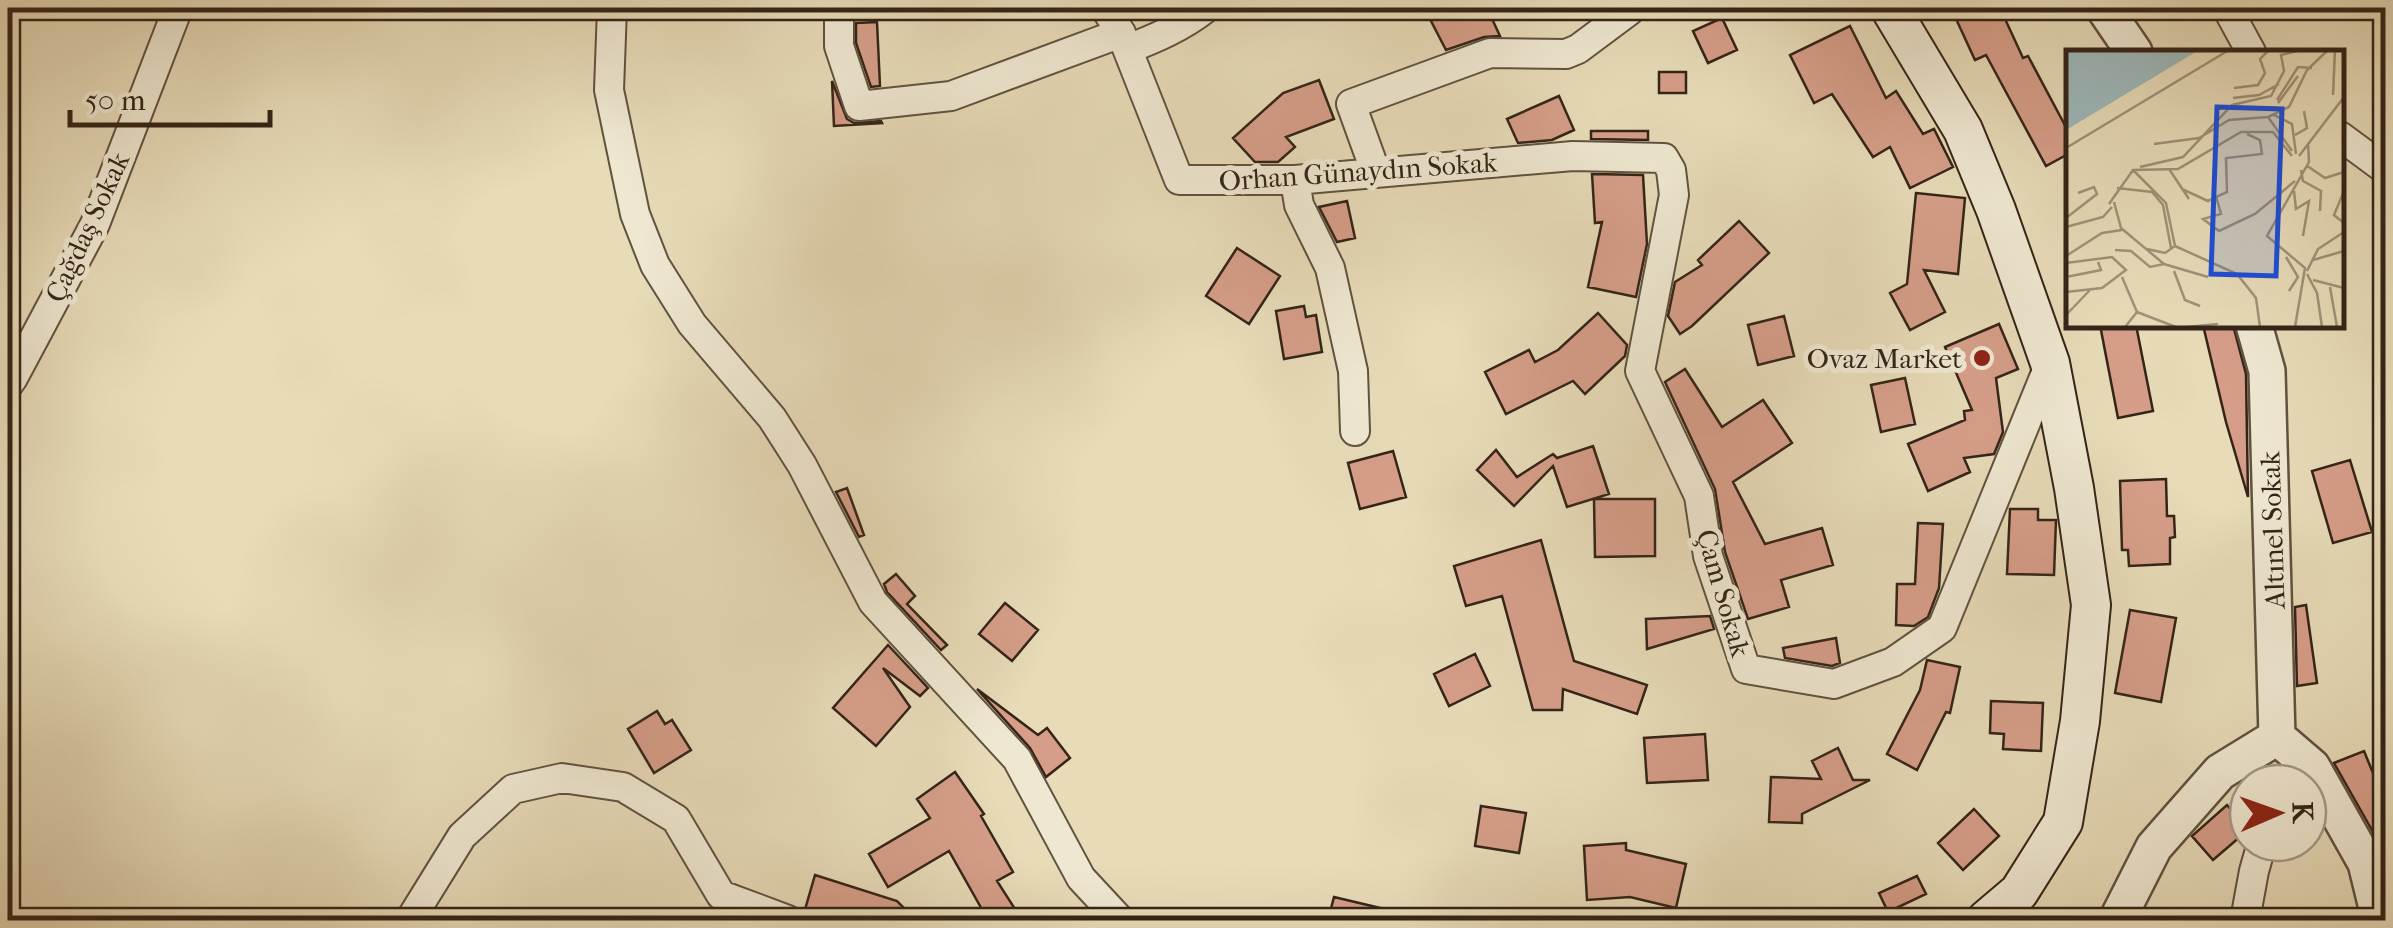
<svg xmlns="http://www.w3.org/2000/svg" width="2393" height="928" viewBox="0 0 2393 928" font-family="'IM FELL French Canon',serif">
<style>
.building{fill:#d69e89;stroke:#342418;stroke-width:2.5}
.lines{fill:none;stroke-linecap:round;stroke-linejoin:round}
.minor-casing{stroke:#615240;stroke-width:32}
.tertiary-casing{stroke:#615240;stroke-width:40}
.secondary-casing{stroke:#342418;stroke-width:42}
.minor{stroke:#efe8d1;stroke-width:28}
.tertiary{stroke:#efe8d1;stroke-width:35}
.secondary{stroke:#efe8d1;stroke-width:38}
.poi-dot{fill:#8f2418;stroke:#efe8d1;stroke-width:4}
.labels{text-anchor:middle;stroke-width:10;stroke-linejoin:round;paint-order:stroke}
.street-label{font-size:28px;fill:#342418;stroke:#efe8d1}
.poi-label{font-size:28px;fill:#342418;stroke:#efe8d1;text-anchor:end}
.inset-road{fill:none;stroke:#9f9278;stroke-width:2.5}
.view{fill:#1d4ed8;fill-opacity:0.15;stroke:#1d4ed8;stroke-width:5}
.inset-edge{fill:none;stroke:#342418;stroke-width:5}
</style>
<rect width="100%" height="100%" fill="#e7dbb8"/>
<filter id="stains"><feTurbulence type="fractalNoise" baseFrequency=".002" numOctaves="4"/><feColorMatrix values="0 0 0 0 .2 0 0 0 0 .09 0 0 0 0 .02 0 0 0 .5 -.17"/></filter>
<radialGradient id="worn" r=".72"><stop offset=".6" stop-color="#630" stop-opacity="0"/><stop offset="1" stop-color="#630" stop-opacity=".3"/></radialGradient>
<path class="building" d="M1453 8H1487L1500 36 1484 37 1446 50 1430 19Z
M1951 8H2000L2023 58 2028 56 2068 131V154L2046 166 1986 55 1975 60Z
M1722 18 1737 50 1708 63 1693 31Z
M877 22 880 86 871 87 856 43V23Z
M1850 26 1886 98 1896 91 1923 134 1934 129 1953 167 1910 188 1890 147 1873 157 1832 94 1814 103 1790 55Z
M1659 72H1686V93H1659Z
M1319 80 1334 119 1286 137 1295 147 1278 162H1255L1233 138 1283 93Z
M832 81 847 119 854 123 881 121 882 123 834 126Z
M1559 96 1574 130 1552 140 1518 143 1507 119Z
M1591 131H1648V140L1591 139Z
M1592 174 1643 175 1647 244 1636 297 1588 287 1602 222 1595 223Z
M1916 193 1965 198 1958 274 1924 270 1945 312 1910 330 1890 293 1907 284Z
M1347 201 1355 238 1337 242 1319 207Z
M1739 221 1769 253 1692 326 1680 334 1668 316 1675 282 1702 265 1698 260Z
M1237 248 1280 276 1249 324 1206 296Z
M1304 306 1306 317 1316 315 1322 352 1284 359 1276 311Z
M1598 313 1627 345 1625 356 1585 394 1573 381 1506 414 1485 372 1529 350 1535 362 1558 350Z
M1784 316 1794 356 1758 365 1748 325Z
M1999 324 2018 369 1996 378 2003 432 1994 454 1964 458 1970 472 1928 491 1908 444 1965 420 1964 411 1972 410 1945 347Z
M2100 325H2136L2153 411 2118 418Z
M2203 325H2233L2246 374 2248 497 2226 422Z
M1685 369 1722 427 1763 400 1792 443 1733 482 1765 544 1822 528 1833 565 1781 580 1789 607 1748 619 1725 552 1715 489 1665 382Z
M1905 378 1915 424 1881 432 1871 385Z
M1593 446 1609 494 1567 507 1553 466 1514 506 1477 470 1496 450 1517 477 1553 454 1557 458Z
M1393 451 1406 497 1360 509 1348 463Z
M2350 460 2372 532 2333 543 2312 471Z
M2166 479 2167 516H2174L2175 537 2170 538V564L2129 566 2128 550H2122L2120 481Z
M847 488 864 535 859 537 836 492Z
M1594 499H1655V556L1595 557Z
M2010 509H2038V520H2056L2054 575 2007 574Z
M1918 523 1943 524 1939 588 1928 617 1914 626 1896 625 1897 584H1915Z
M1541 540 1574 661 1647 685 1637 714 1563 689 1562 710H1533L1502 596 1466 606 1454 566Z
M896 574 915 596 907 604 947 645 941 650 887 592 884 584Z
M1005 603 1038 630 1012 661 979 634Z
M2306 605 2317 683 2297 686 2295 607Z
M2130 610 2176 618 2161 702 2115 693Z
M1710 616 1714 629 1647 649 1646 619Z
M1836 638 1840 663 1832 666 1785 658 1783 648Z
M888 645 928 688 920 696 883 668 910 707 876 746 833 708Z
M1475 654 1490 686 1449 706 1434 674Z
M1927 660 1960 667 1950 713 1946 712 1917 770 1887 754 1920 690Z
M977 689 1038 735 1047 728 1070 758 1046 777 1030 748Z
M1991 701 2043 703 2041 751 2003 749 2004 734 1990 733Z
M657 711 665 724 672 720 691 750 654 773 628 729Z
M1705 734 1708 780 1647 783 1644 738Z
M1838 748 1853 780H1870L1802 814V823L1769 822 1771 777 1821 779 1812 761Z
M2364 751 2386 805V855L2334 763Z
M955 772 984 814 981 816 1013 872 997 881 1022 920H988L949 851 888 887 869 854 930 818 917 799Z
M2227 805 2248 830 2213 860 2192 836Z
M1481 806 1526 813 1519 853 1475 846Z
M1974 809 1999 836 1963 870 1938 843Z
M1626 843V850L1686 864 1676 908 1630 897 1587 900 1584 846Z
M815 875 897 901 916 920H826L804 913Z
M1917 876 1926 894 1888 912 1879 893Z
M1334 897 1397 912 1396 920H1328Z"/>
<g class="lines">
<defs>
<path id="minor" d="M612 8 609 90 635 214 655 265 692 324 772 418 802 465 873 602 1017 759 1081 878 1120 920
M839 8V46L859 106 951 96 1121 33
M1105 8 1121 33 1179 180H1295L1573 156 1664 158 1671 170 1674 195 1640 371 1699 496 1708 556 1746 669 1834 684 1893 662 1942 628 2050 363
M2227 8 2251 52
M1128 49C1156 38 1182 27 1206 8
M2340 136 2386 170
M1376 173 1351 104 1490 53 1566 54 1578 49 1629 11
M1295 180 1299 205 1330 268 1353 371 1355 431
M8 385 13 378 95 224 178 8
M410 920 462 836 513 789 562 778 623 787 676 819 721 895 788 920
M2245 920 2254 871 2262 843"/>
<path id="tertiary" d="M2104 8 2134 52
M2254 325 2267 371 2277 737
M2117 920 2154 847 2220 772 2277 737 2312 767 2366 863 2380 920"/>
<path id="secondary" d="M1890 8 1963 130 1996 210 2050 363 2074 488 2091 605 2080 721 2063 822 2019 892 1986 920"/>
</defs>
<use href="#minor" class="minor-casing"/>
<use href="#tertiary" class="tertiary-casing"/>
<use href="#secondary" class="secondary-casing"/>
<use href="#minor" class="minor"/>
<use href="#tertiary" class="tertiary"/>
<use href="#secondary" class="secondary"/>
</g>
<circle class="poi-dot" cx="1982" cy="358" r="10"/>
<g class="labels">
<g class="street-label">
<text transform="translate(1358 171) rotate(-4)" y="10">Orhan Günaydın Sokak</text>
<text transform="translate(87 227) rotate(-65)" y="10">Çağdaş Sokak</text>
<text transform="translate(2272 530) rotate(-92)" y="10">Altınel Sokak</text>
<text transform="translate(1724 593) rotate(74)" y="10">Çam Sokak</text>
</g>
<g class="poi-label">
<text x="1962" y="368">Ovaz Market</text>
</g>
</g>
<g transform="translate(2066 50)">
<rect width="278" height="278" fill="#e7dbb8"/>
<path d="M0 0H133L0 80Z" fill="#9db8ba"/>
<path class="inset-road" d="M168 38 192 35 199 23 194 9 203 0M267 45 269 0M167 48 193 45 213 34M211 50 232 17 246 18M212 53 232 26M206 64 226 74 230 104M229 85 241 78 238 61M88 94 133 88 163 70 202 67M0 98 163 0M226 101 202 67 223 57 241 20 262 0M233 106 278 47M240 115 259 128 278 122M74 117 117 107 166 55 205 46 218 21 215 5 235 0M103 119 123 149M67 120 100 153 109 196M235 120 237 131 255 141 254 161M51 138 86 142 97 155 105 198M116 139 142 151 161 142 160 108 196 104 194 90 181 84M228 141 230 159 243 151 237 186M278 141 268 165 278 173M150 146 155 164 137 169 153 181 189 164 229 131M48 152 55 178 98 214 142 227M43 154 67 120 112 119 175 82H207L226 106M0 168 31 144 28 137 12 143M0 177 37 167 46 157M81 199 99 203 109 196 171 224 190 248 194 277M49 200 65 201 84 217 98 214M0 206 36 183 56 180M220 207 232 227 223 241M247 210 278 201M0 213 46 207 60 220 36 238 0 242M108 221 119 250 134 256M241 221 252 199 278 182M241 224 251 243 256 277M0 227 35 220 32 212M56 227 71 262 59 277M247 230 278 238M264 237 271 277M71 262 110 277M0 265 25 239M120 277 152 274M229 277 239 218 201 186 243 112 242 93"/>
<path class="view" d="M151 57 216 59 210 226 145 224Z"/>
<rect width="278" height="278" class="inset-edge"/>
</g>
<rect width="2393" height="928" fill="none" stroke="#e7dbb8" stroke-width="40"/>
<rect x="10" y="10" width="2373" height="908" fill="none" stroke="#342418" stroke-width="5"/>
<rect x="20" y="20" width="2353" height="888" fill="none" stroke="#342418" stroke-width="2.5"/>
<g transform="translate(2278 813) rotate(88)"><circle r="48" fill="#efe8d1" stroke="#a49a87" stroke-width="2.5"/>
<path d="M0-8L18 38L0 25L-18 38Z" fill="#8f2418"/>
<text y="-15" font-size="28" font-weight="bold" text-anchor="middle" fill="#342418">K</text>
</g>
<path d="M70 110v15h200v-15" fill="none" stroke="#342418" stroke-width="5"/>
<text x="85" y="110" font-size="30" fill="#342418" stroke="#efe8d1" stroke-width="8" paint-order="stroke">50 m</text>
<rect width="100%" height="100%" filter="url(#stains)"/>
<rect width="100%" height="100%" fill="url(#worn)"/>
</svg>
